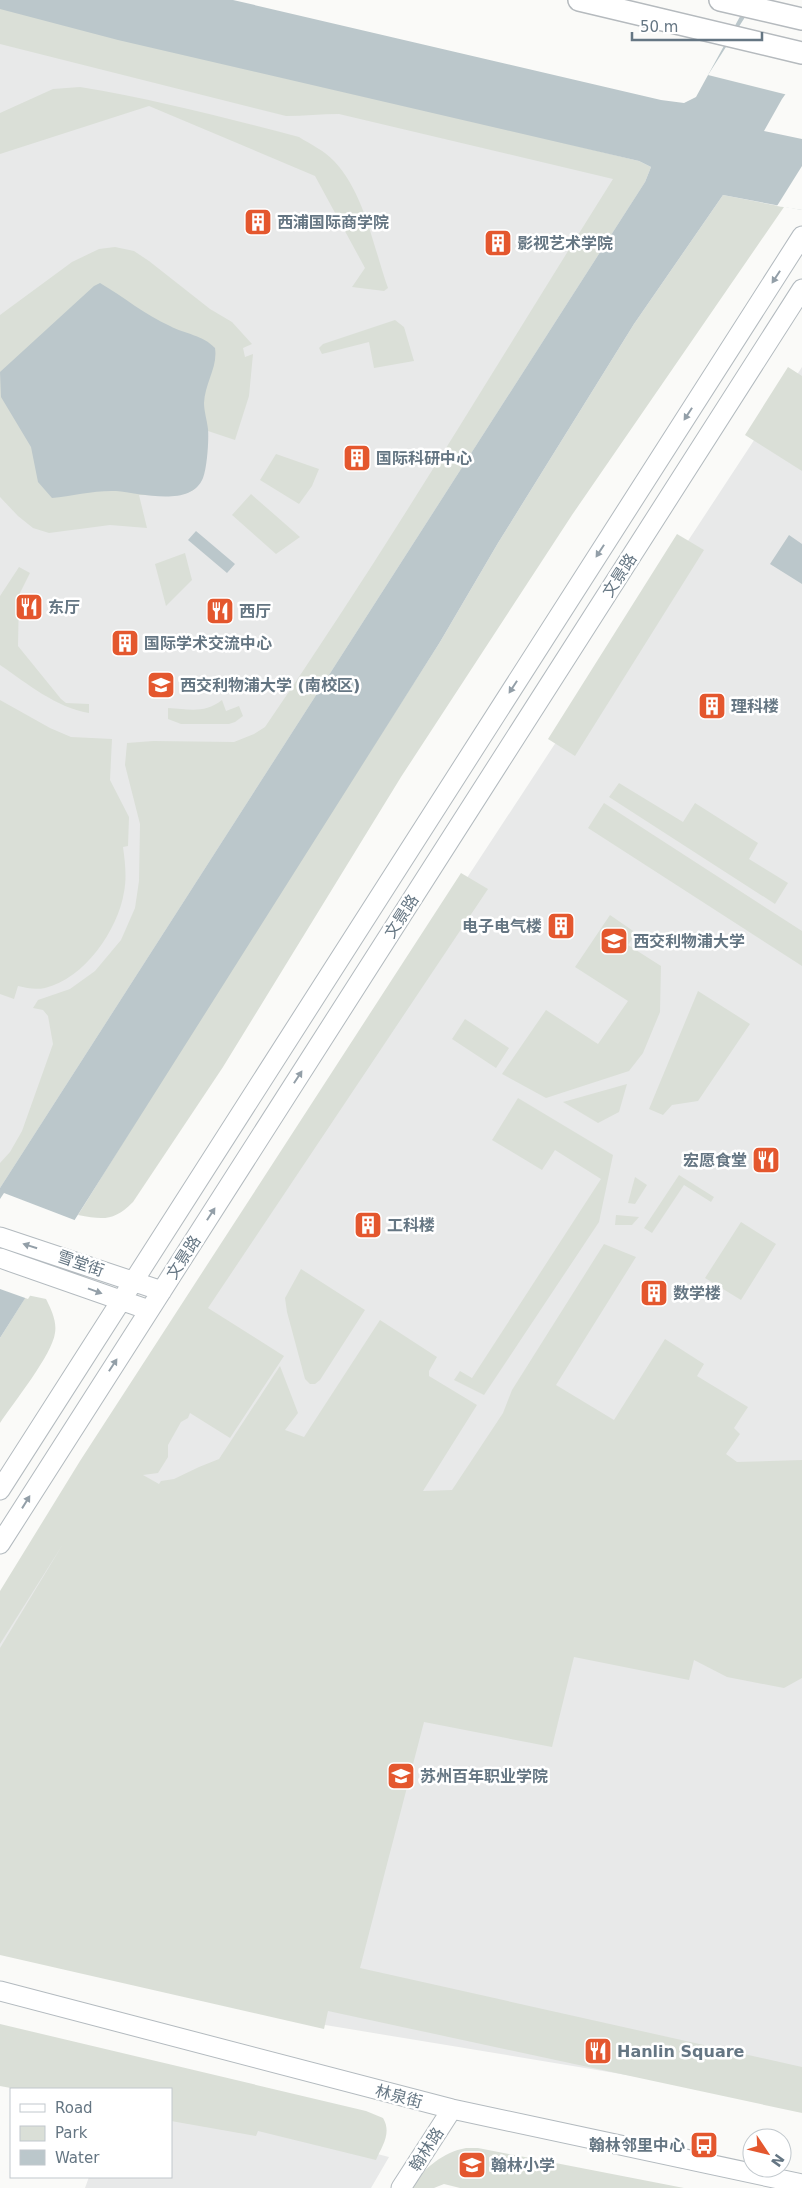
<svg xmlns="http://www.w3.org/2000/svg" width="802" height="2188" viewBox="0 0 802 2188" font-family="'DejaVu Sans','Noto Sans SC',sans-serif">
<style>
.built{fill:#e8e9e9}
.green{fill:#dadfd7}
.water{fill:#bbc7cb}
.pier{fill:#fafaf8}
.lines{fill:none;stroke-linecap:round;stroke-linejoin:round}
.secondary-casing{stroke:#b3babf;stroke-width:21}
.primary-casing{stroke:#b5babe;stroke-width:24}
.secondary{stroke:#fff;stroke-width:19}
.primary{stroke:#fff;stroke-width:21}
.oneway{fill:#939fa8}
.labels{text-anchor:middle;stroke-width:5;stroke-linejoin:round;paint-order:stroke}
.poi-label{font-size:16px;font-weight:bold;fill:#657683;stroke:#fff;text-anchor:start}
.street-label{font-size:16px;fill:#657683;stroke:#fff}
</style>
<rect width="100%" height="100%" fill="#fafaf8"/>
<path class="built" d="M0 32 645 182 0 1188Z
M802 367V2104L301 2021 0 1952V1601L107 1427Z
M171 2101 389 2157 371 2188H85L89 2177H171Z"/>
<path class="green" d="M0 6 639 161 651 167 645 182 0 1188V1163L10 1152 22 1131 53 1044 48 1016 43 1010 33 1008 38 1000 70 989 95 971 121 940 135 908 139 881 140 824 125 765 127 743 153 741 234 742 254 734 265 727C388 548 498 362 613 179L339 114C321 114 304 116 286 116L0 44Z
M80 87C154 99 226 118 299 137 310 144 325 151 334 161 365 194 373 246 388 288L384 291 352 287 365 268 315 176 149 106 0 154V113L53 89Z
M723 195 784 207 572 515 401 777 223 1067 133 1202C114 1221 104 1220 78 1215L226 977 440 642 498 543 634 324Z
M115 247 134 251 149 261 210 309 232 322 252 344 243 348 245 357 253 354 249 396 235 440 208 431C202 496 205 496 139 495L147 528 110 525 49 533 33 528 18 516 0 497V315L72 262 99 249Z
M395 320 404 327 414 361 374 368 369 342 322 354 319 348 323 344Z
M788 367 802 376V471L745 435Z
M276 454 319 469 312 486 299 504 260 480Z
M251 494 300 537 276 554 232 515Z
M677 534 704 550 575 756 548 739Z
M185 553 192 580 166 606 155 564Z
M19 567 30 573 19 595 18 646 61 699 66 703 89 704V713C55 707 28 684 0 665V596Z
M0 700 50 728 71 737 112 739 110 780 129 817 128 846 123 847C125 862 127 877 124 892 118 930 84 979 45 988 35 990 27 988 18 986L14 999 0 994Z
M222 700 226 711 239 706 243 716 235 722 229 724H181L168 719V708C189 709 204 714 222 700Z
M619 783 683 822 695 803 758 843 749 859 788 883 775 904 609 797Z
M604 803 802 931V966L588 828Z
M461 873 488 889 208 1308 284 1356 230 1438 190 1413 188 1418 181 1422 168 1445V1457L158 1473 143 1475 159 1484 161 1481 174 1479 199 1467 219 1459 280 1366 298 1413 285 1430 304 1437 380 1320 437 1357 429 1371V1376L477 1405 423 1491 452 1490 503 1413 512 1390 604 1244 636 1257 556 1385 614 1420 665 1339 704 1364 697 1376 748 1407 734 1428 740 1434 726 1454 737 1462 802 1460V1678L784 1688 727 1677 694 1660 689 1680 574 1657 552 1747 424 1722 360 1968 802 2067V2113L328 2011 324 2029 0 1955V1648L63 1544 0 1644V1591L80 1461Z
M610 915 636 933 628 945 661 966 660 1012 643 1053 629 1071 546 1098 502 1074 546 1010 598 1044 628 1001 575 967Z
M698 991 750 1024 698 1101 672 1105 663 1115 649 1109Z
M465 1019 509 1048 496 1068 452 1039Z
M627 1084 619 1112 598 1123 563 1102Z
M518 1098 613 1155 599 1222 484 1395 454 1380 460 1371 472 1378 601 1179 555 1150 542 1170 492 1140Z
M679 1175 714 1197 711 1202 684 1185 652 1233 644 1228Z
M635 1177 647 1185 635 1204 628 1203Z
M616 1215 639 1217 632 1225H615Z
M741 1222 776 1244 741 1300 705 1278Z
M301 1269 365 1310 320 1380 315 1384H310L305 1379 287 1312 285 1298Z
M27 1295 46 1299C51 1309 57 1321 55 1333 52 1355 14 1402 0 1423V1338Z
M0 2024 366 2111 383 2118C392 2133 382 2146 376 2160L258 2131 256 2136 171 2121V2089H16L0 2086Z
M466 2148H478L684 2188H460L444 2184 434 2188H410C423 2169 443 2152 466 2148Z"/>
<path class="water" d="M0 0H233L661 100 684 103 696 97 749 0H802V71L782 99 764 131 802 139V210L723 195 634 324 498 543 440 642 0 1338V1188L645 182 651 167 639 161 118 40 0 9Z
M100 283C124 297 145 315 170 326 185 334 203 335 215 348 218 367 205 383 204 403 204 411 207 420 208 429 209 440 207 468 203 478 191 508 140 493 116 491 96 490 72 496 52 498L38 482 31 447 1 397 0 372 94 286Z
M196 531 235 564 227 573 188 540Z
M789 535 802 544V584L770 564Z"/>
<path class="pier" d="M756 0H802V76L788 95 708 75Z
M802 166V210L777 206Z
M4 1193 77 1221 28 1299 0 1289V1199Z"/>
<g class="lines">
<defs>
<path id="secondary" d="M0 1237 162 1291
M0 1258 149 1310
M0 1490 802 236
M0 1544 802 289
M0 1991 452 2109 802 2184
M401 2188 452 2109"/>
<path id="primary" d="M579 0 802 53
M720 0 802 19"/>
</defs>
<use href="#secondary" class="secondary-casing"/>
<use href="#primary" class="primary-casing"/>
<use href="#secondary" class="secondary"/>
<use href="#primary" class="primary"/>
</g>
<defs><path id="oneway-solid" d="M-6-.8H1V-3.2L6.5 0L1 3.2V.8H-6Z" transform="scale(1.25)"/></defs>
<g class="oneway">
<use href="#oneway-solid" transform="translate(776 277) rotate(123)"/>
<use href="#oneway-solid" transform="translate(688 414) rotate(123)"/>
<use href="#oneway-solid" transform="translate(600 551) rotate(123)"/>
<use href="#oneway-solid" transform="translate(513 687) rotate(123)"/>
<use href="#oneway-solid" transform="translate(298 1077) rotate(-57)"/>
<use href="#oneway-solid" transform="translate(211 1214) rotate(-57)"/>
<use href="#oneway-solid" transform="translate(30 1246) rotate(-162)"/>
<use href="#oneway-solid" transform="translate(95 1291) rotate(20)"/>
<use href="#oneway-solid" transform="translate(113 1365) rotate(-57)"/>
<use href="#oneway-solid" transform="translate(26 1502) rotate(-58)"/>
</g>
<defs>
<symbol id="building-square" viewBox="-11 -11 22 22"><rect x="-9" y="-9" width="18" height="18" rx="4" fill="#e4572e" stroke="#fff"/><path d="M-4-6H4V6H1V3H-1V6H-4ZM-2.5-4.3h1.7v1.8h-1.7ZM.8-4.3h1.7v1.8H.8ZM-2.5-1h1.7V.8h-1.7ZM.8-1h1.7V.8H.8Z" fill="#fff"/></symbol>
<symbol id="restaurant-square" viewBox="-11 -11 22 22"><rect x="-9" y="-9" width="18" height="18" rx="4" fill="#e4572e" stroke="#fff"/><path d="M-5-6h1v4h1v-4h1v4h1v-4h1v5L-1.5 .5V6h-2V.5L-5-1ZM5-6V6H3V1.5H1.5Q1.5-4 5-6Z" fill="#fff"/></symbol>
<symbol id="university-square" viewBox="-11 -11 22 22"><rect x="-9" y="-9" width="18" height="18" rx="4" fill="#e4572e" stroke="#fff"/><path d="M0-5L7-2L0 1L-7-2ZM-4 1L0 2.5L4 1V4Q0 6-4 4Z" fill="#fff"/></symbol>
<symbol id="bus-square" viewBox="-11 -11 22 22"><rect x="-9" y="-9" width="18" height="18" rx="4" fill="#e4572e" stroke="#fff"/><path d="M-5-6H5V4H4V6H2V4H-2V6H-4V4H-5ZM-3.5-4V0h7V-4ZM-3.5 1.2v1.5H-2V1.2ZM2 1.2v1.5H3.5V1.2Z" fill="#fff"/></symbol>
<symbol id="school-square" viewBox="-11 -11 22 22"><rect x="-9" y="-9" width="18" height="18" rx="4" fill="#e4572e" stroke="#fff"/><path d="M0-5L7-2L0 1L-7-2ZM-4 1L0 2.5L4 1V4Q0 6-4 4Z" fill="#fff"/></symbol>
</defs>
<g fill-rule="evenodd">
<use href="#building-square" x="242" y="206" width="32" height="32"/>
<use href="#building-square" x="482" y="227" width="32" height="32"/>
<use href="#building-square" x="341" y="442" width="32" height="32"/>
<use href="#restaurant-square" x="13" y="591" width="32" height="32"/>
<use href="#restaurant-square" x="204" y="595" width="32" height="32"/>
<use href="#building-square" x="109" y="627" width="32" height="32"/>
<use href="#university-square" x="145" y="669" width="32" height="32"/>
<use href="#building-square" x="696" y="690" width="32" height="32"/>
<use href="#building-square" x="545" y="910" width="32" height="32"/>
<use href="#university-square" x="598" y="925" width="32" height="32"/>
<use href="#restaurant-square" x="750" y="1144" width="32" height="32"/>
<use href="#building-square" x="352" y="1209" width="32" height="32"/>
<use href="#building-square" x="638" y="1277" width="32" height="32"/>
<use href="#university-square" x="385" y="1760" width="32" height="32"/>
<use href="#restaurant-square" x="582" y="2035" width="32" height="32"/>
<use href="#bus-square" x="688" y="2129" width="32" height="32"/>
<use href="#school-square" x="456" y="2149" width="32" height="32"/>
</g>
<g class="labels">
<g class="poi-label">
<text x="277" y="228">西浦国际商学院</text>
<text x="517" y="249">影视艺术学院</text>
<text x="376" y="464">国际科研中心</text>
<text x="48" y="613">东厅</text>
<text x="239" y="617">西厅</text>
<text x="144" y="649">国际学术交流中心</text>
<text x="180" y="691">西交利物浦大学 (南校区)</text>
<text x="731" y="712">理科楼</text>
<text x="542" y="932" text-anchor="end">电子电气楼</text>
<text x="633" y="947">西交利物浦大学</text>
<text x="747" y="1166" text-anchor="end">宏愿食堂</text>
<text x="387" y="1231">工科楼</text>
<text x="673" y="1299">数学楼</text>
<text x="420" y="1782">苏州百年职业学院</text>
<text x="617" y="2057">Hanlin Square</text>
<text x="685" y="2151" text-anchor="end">翰林邻里中心</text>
<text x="491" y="2171">翰林小学</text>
</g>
<g class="street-label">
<text transform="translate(619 575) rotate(-57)" y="6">文景路</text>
<text transform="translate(401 916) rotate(-57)" y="6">文景路</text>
<text transform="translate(183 1257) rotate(-57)" y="6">文景路</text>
<text transform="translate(81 1263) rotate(19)" y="6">雪堂街</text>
<text transform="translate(399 2096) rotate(15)" y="6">林泉街</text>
<text transform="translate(426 2149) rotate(-57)" y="6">翰林路</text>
</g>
</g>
<rect x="10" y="2088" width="162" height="90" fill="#ffffff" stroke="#c1c8cd"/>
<rect x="20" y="2104" width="25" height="8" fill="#ffffff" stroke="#c1c8cd"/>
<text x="55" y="2113" font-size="15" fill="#657683">Road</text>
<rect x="20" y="2126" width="25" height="15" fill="#dadfd7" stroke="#c1c8cd"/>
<text x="55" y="2138" font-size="15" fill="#657683">Park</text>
<rect x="20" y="2150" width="25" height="15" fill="#bbc7cb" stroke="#c1c8cd"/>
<text x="55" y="2163" font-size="15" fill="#657683">Water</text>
<g transform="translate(767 2153) rotate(125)"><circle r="24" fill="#ffffff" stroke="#c1c8cd"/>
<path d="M0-4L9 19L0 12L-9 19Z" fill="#e4572e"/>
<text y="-8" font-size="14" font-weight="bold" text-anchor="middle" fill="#657683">N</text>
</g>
<path d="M632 32v8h130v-8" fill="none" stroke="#657683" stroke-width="2.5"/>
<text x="640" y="32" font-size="15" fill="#657683" stroke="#ffffff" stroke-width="4" paint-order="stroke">50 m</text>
</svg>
